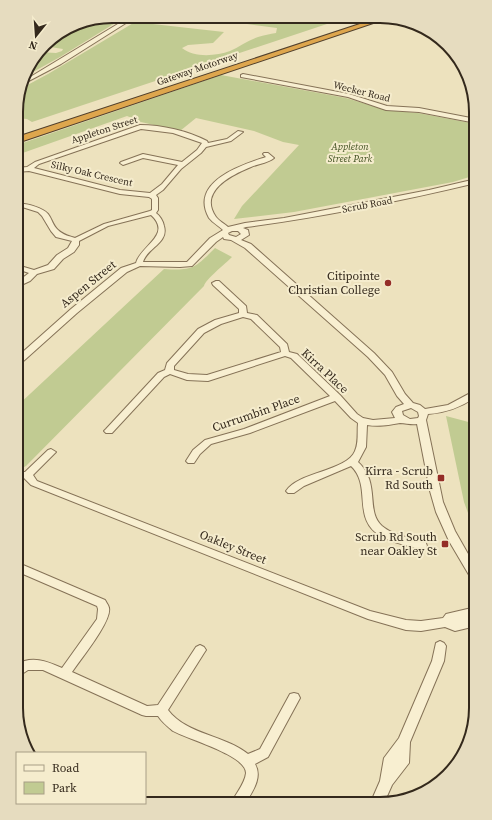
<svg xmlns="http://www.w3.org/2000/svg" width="492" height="820" viewBox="0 0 492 820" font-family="'Source Serif 4',serif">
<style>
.green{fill:#c1cb92}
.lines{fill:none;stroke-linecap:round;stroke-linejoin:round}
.minor-casing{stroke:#857257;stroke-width:2}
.highway-casing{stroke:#52402c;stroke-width:2}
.minor{fill:#f8efd1;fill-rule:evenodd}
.highway{fill:#dea64d;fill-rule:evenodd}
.poi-dot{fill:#942d27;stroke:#f5eccd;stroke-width:1.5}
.labels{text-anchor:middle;stroke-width:4;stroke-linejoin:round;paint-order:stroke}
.far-street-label{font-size:10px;fill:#34291c;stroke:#f5eccd}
.far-park-label{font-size:10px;font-style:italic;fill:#425122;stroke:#f5eccd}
.poi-label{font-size:12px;fill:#34291c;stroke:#f5eccd;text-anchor:end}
.street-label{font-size:12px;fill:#34291c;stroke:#f5eccd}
.rim{fill:none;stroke:#34291c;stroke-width:2}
</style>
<rect width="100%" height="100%" fill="#ede2be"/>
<path class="green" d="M112 16 125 17 60 57 24 77 26 69 39 52 56 53 62 51 63 49 44 46C48 41 65 27 72 25 82 23 88 31 96 20H94Z
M216 17 265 21 271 17H348L32 122 27 119 17 118V100L20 89 48 74 135 22 224 32 213 43 188 45 182 48C194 58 216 56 230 51 239 47 248 40 258 37 264 35 270 34 276 33L277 28 247 24 207 22 209 18Z
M221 75 346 98 386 110 418 113 476 124V175L453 182 294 212 234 219 242 206 299 145 283 142 254 131 196 118 180 131 141 122 127 116 17 155V145Z
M215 248 232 257C226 263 205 280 204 286L26 466 20 469 16 468V407L164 269C193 271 195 268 215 248Z
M446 416 476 424V535L464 502Z"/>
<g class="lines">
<defs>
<path id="minor" d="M131 16H137L61 64 21 85 22 82Z
M243 74 349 94 387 106 419 108 476 119V123L419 112 386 110 348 97 241 77V75Z
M140 125C162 125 188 131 207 141L208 143 227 139 238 131 243 132 231 141 206 147 201 153 181 169 163 190 156 195 158 198V210L156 213C160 216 163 221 164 226 169 243 147 248 143 262H187L210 238 223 230C219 226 213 223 209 218 189 182 241 165 266 157L263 154 264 153H268L274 158C268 163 258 164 251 167 231 175 198 192 216 217 219 221 225 224 228 227L245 223 284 218 429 190 476 179V183C400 201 323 217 246 227L243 228 248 230 249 235 241 240 251 244 374 353 392 372 405 394 413 403 420 405 425 409 448 405 476 390V397C461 407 446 413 428 414L426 420 443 502 455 531 476 568V581L472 580 449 541 436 512 430 491 417 424C411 425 406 423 400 423 389 425 379 427 367 425L366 447 358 462C381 483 365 511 382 526 394 536 412 538 426 543L427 546 426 549 422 550C407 545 387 542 375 532 354 514 371 485 351 466L304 486 294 493H288L286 491C298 472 347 471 355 451 359 442 357 432 358 423L351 418 335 401 250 433 211 444 200 454 194 463H188L186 461 193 450 205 440 244 429 330 396 291 358 285 356 208 381 187 380 170 374 164 377 112 433H106L104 431 106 429 158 373 165 370 167 363 198 329 215 320 239 313V309L213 285 212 283 216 281H219L246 306 247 313 257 315 287 344 289 352 297 354 340 395 357 414 363 418 373 420 395 418 392 412 396 407 404 404 397 396 385 375 368 357 245 248 231 240 224 239 223 237 216 242 192 266 180 267 140 266 127 272 77 313 19 365H16V358L71 309 121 268 136 263C140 246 173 235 151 215L108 226 79 241V245L74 252 63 259 54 269 37 274 30 281 17 287V282L29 273 17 269V265L34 270 48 265 57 255 68 248 72 241 56 237 51 231 42 216 38 212 19 206V204C26 203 43 208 48 214 52 219 53 226 58 230 63 235 69 236 75 238L104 224 150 211 152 210V199L149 197 120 194 29 171 17 172V168L27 167 35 162ZM141 129 173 133 202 143 197 150 182 162 143 154 121 162 120 163 123 165 143 158 178 165 162 184 150 193 120 190 34 168 39 164ZM232 231H238L241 234 236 237 229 235 228 233ZM243 317 251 319 280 347 281 352 207 375 188 374 174 370V366L204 333 221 324ZM411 408 418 412 419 416 418 418 410 419 403 415 402 411Z
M51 449 56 452 33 475 37 481 370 611 406 620 421 621 443 618 446 614 476 607V616L454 621 476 616V626L455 631 445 627 421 631 406 630 368 619 31 485 24 478H16V472H25L48 450Z
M16 562 105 600C106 602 109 606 109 608 112 621 80 660 72 672L147 706 158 705 196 647 200 645 204 647 206 650 204 653 168 710C187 735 225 735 248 754L260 749 290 694 294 693 298 694 300 698 268 757 255 764C263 778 252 792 245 804H231C235 794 245 784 246 773 246 755 187 739 173 731 167 726 162 722 158 716H146L142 715 43 670H28L16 678V665C31 655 47 661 62 668L97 619 98 609 97 606 16 571Z
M440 641 444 643 446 646 444 661 410 742 409 763 392 785 384 803 370 804 380 781 384 758 399 738 432 661 436 643Z"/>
<path id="highway" d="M378 18H388L17 143V137Z"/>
</defs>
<use href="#minor" class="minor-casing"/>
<use href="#highway" class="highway-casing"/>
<use href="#minor" class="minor"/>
<use href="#highway" class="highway"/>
</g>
<g class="poi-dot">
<circle cx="388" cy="283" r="4"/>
<rect x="437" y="474" width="8" height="8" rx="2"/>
<rect x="441" y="540" width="8" height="8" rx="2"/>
</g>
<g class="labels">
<g class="far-street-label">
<text transform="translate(197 68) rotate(-19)" y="4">Gateway Motorway</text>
<text transform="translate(362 91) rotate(14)" y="4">Wecker Road</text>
<text transform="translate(104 129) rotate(-18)" y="4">Appleton Street</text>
<text transform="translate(92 173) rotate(13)" y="4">Silky Oak Crescent</text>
<text transform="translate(367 204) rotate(-11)" y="4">Scrub Road</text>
</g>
<g class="far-park-label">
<text x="350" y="150">Appleton<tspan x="350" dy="12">Street Park</tspan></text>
</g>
<g class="poi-label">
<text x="380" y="280">Citipointe<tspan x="380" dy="14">Christian College</tspan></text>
<text x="433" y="475">Kirra - Scrub<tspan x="433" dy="14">Rd South</tspan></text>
<text x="437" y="541">Scrub Rd South<tspan x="437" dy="14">near Oakley St</tspan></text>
</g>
<g class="street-label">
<text transform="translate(88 284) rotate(-39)" y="4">Aspen Street</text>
<text transform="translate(325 371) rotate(43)" y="4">Kirra Place</text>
<text transform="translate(256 413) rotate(-19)" y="4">Currumbin Place</text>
<text transform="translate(233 547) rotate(22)" y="4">Oakley Street</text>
</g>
</g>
<path d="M0 0H492V820H0ZM112 23H380A89 89 0 0 1 469 112V708A89 89 0 0 1 380 797H112A89 89 0 0 1 23 708V112A89 89 0 0 1 112 23Z" fill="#e6dcbf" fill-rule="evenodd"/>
<path class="rim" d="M112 23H380A89 89 0 0 1 469 112V708A89 89 0 0 1 380 797H112A89 89 0 0 1 23 708V112A89 89 0 0 1 112 23Z"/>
<rect x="16" y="752" width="130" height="52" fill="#f5eccd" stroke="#a89e86"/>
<rect x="24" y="765" width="20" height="6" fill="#f8efd1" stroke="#a89e86"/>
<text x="52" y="772" font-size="12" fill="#34291c">Road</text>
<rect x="24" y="782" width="20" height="12" fill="#c1cb92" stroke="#a89e86"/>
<text x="52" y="792" font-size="12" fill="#34291c">Park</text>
<g transform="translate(36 36) rotate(197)" stroke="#f5eccd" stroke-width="3" paint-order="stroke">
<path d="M0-3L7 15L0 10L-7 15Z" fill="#34291c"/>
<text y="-6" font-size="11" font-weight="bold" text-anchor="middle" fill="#34291c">N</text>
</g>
</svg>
